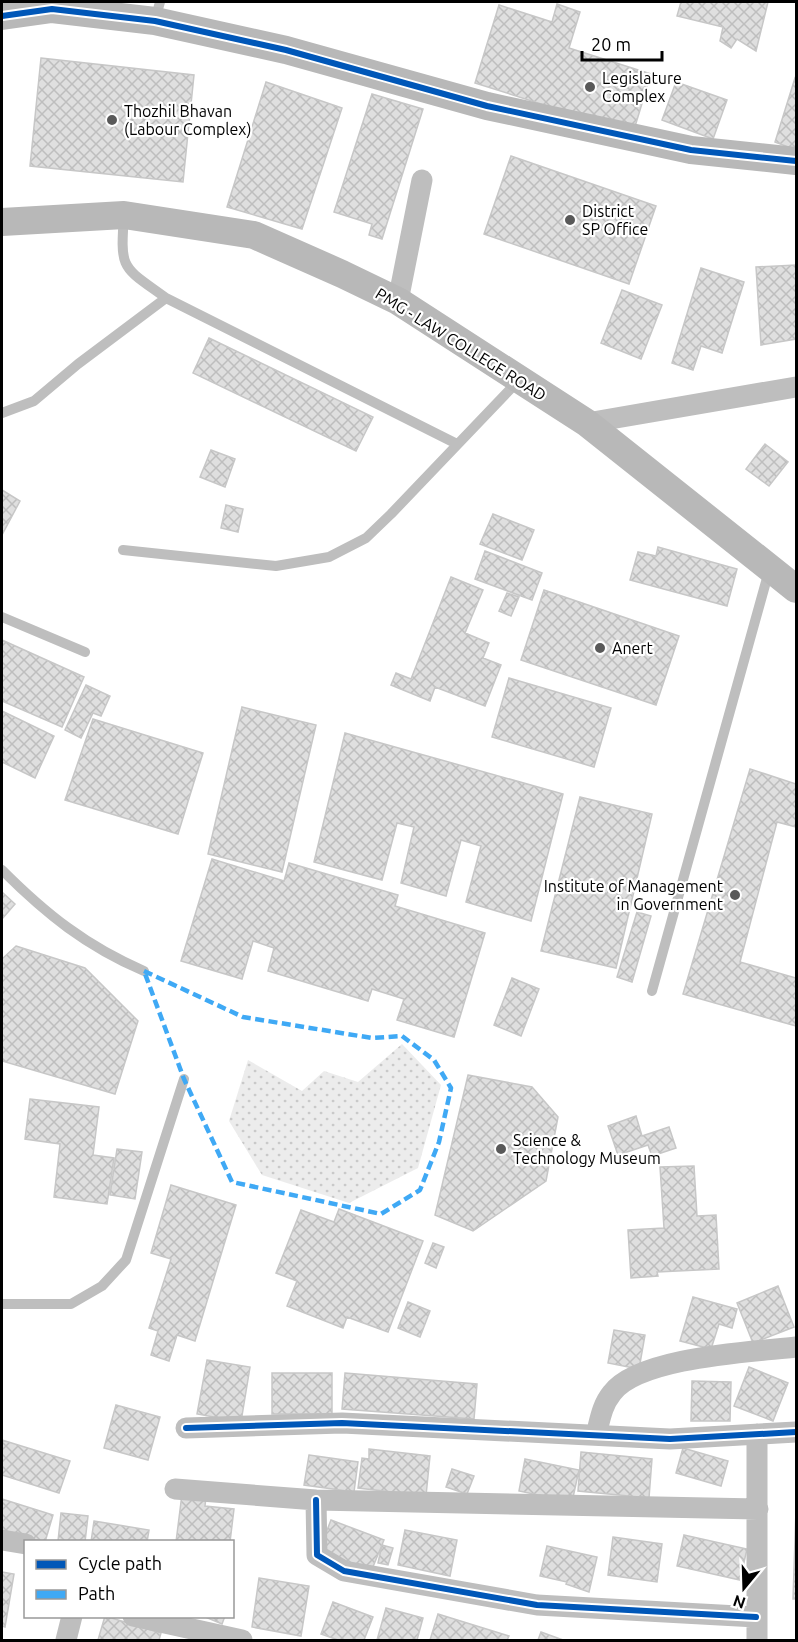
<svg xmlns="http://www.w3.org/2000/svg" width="798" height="1642" viewBox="0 0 798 1642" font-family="Ubuntu,sans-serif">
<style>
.green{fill:url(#green-dots)}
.building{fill:url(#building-cross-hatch);stroke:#c7c7c7;stroke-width:1.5}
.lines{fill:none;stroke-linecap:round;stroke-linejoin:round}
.lane{stroke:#bebebe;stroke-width:10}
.street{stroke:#bebebe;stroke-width:21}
.secondary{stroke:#b8b8b8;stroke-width:28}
.quiet{stroke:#3fa9f5;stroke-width:4.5;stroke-dasharray:9 4.5;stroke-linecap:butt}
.cycleway-casing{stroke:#fff;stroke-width:10}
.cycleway{stroke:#0057b8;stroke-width:6}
.poi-dot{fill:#595959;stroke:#fff;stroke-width:2}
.labels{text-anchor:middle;stroke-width:4.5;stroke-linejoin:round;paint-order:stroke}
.poi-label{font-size:16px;fill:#000;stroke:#fff;text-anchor:start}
.street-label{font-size:16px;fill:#000;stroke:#fff}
</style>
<defs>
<pattern id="green-dots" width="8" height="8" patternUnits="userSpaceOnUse" patternTransform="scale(1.5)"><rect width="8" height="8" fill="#ececec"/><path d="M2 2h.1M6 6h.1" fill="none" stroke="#c9c9c9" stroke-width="1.8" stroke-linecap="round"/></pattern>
<pattern id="building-cross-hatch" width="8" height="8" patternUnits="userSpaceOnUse" patternTransform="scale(1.5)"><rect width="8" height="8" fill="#dfdfdf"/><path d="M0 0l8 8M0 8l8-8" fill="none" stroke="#bebebe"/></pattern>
</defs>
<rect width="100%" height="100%" fill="#fff"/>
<path class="green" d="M402 1044 441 1085 418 1168 349 1203 262 1175 229 1121 248 1060 302 1091 324 1071 358 1082Z"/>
<path class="building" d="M681 2H768L756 51 737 39 731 48 720 41 723 27 677 16Z
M557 4 580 12 569 48 651 74 633 133 475 83 499 5 552 22Z
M41 58 194 75 183 182 30 166Z
M795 78 796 79V150L775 142Z
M266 82 342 108 302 229 227 207Z
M676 82 727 100 713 139 662 120Z
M372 94 423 109 382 239 369 235 372 224 334 212Z
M511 156 656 206 629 284 484 234Z
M796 265V339L761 345 756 267Z
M701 268 744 282 722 353 701 346 693 370 672 363Z
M622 290 662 305 641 359 601 343Z
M209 338 373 417 356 451 193 373Z
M765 444 788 462 769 486 746 469Z
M211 450 235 459 225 487 200 477Z
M2 490 20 501 2 535Z
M226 505 243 509 238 532 221 528Z
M493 514 534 530 522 560 480 544Z
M658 547 737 569 727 606 630 580 638 552 656 556Z
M485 551 542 573 532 600 475 579Z
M451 577 483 590 465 633 489 643 483 658 501 665 485 706 435 687 430 701 391 685 396 673 411 679Z
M544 590 679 636 656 705 521 660Z
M507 593 519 597 511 616 499 611Z
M2 640 84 677 62 727 2 701Z
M509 678 611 708 594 767 492 737Z
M86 685 110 696 101 716 93 713 81 738 65 730Z
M242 707 316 725 282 872 208 854Z
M2 711 54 736 35 778 2 762Z
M93 719 203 753 178 834 65 800Z
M345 733 563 794 531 921 466 902 481 846 461 840 446 896 401 883 414 827 397 823 382 880 314 862Z
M750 769 796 784V827L777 822 740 962 796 978V1026L683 994Z
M580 797 652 814 616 968 541 951Z
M212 859 284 881 289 863 398 895 395 906 485 933 454 1037 397 1020 404 999 372 989 368 1001 268 971 274 948 253 941 242 979 181 961Z
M2 892 15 904 2 919Z
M637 912 651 916 632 982 617 977Z
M16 946 85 968 138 1021 115 1094 2 1061V959Z
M512 978 539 989 521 1036 494 1025Z
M468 1075 532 1087 558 1117 546 1181 473 1231 435 1215Z
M30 1099 99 1107 93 1155 114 1158 107 1204 54 1197 60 1144 25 1139Z
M636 1116 642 1136 669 1127 676 1148 652 1156 648 1145 618 1155 608 1126Z
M117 1149 142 1152 135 1199 110 1195Z
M694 1166 697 1216 716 1215 719 1269 657 1272 658 1276 631 1278 628 1230 664 1228 660 1167Z
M171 1185 236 1205 195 1341 177 1335 169 1361 151 1355 158 1331 149 1328 171 1259 151 1253Z
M339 1209 423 1241 388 1332 347 1317 343 1328 287 1306 297 1281 276 1273 301 1210 334 1222Z
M433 1243 444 1247 436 1268 425 1263Z
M778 1286 794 1327 753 1343 737 1303Z
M693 1297 737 1309 732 1328 719 1324 711 1349 680 1341Z
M408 1302 430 1311 420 1337 398 1328Z
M614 1330 645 1335 639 1369 608 1363Z
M207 1360 250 1367 241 1422 197 1414Z
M749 1367 788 1383 773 1421 734 1406Z
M272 1373H332V1414H272Z
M345 1373 477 1384 474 1419 342 1409Z
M692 1381 731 1382 730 1421H691Z
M116 1405 160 1417 148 1460 104 1448Z
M2 1440 70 1461 59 1493 2 1475Z
M683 1448 728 1461 721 1486 676 1473Z
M369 1449 430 1456 426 1496 358 1488 362 1458 369 1459Z
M581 1452 652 1459 649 1498 578 1491Z
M309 1455 358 1462 354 1492 304 1485Z
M525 1459 579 1470 572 1502 519 1491Z
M452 1469 474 1476 467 1494 446 1487Z
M182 1494 206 1497 205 1506 234 1509 230 1542H176Z
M2 1499 53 1515 45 1542 2 1531Z
M796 1510V1599H793Z
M61 1513 88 1516 85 1542 58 1541Z
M331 1520 384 1540 370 1574 318 1553Z
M94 1521 149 1530 147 1542H91Z
M405 1530 457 1540 450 1576 398 1565Z
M684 1535 747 1549 740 1580 677 1566Z
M613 1537 662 1544 657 1582 608 1575Z
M382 1545 393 1548 388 1565 378 1563Z
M547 1546 597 1557 589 1592 566 1584 567 1582 540 1576Z
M2 1572 14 1574 5 1627 2 1626Z
M259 1578 309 1586 301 1636 252 1627Z
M333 1602 373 1617 364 1640H338L321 1634Z
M386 1608 423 1618 417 1640H377Z
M438 1614 509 1636 507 1640H430Z
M105 1616 161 1633 159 1640H98Z
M203 1616H225L222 1624Z
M541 1632 563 1640H538Z"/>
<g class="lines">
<path class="lane" d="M155 20 160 2
M124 215C120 271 122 266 166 298L457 444
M2 413 34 401 78 364 166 298
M123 550 276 566 329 557 366 538 391 514 519 380
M2 617 85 652
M2 870C46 914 86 946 144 971
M652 991 769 571
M2 1304H71L102 1286 126 1260 184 1079"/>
<path class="street" d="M398 301 422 180
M587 423 796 387
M186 1428 342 1423 670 1439 796 1432
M757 1434V1640
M596 1435C600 1420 602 1405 612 1393 639 1357 752 1352 796 1347
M175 1489 316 1500 758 1509
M316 1500 317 1555 344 1571 537 1605 756 1617
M2 1540 26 1544
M133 1616 242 1640
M66 1640 72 1616"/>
<path class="secondary" d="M2 16 52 9 155 21 286 50 487 106 691 150 796 161
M2 222 124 215 254 235 342 274 398 301 587 423 796 589"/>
<path class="quiet" d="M144 971 243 1017 372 1038 402 1036 434 1060 451 1088 439 1142 420 1190 381 1214 232 1182 184 1079Z"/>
<defs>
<path id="cycleway" d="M2 16 52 9 155 21 286 50 487 106 691 150 796 161
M186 1428 342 1423 670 1439 796 1432
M316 1500 317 1555 344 1571 537 1605 756 1617"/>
</defs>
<use href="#cycleway" class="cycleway-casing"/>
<use href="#cycleway" class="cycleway"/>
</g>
<g class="poi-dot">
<circle cx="590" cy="87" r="6"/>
<circle cx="112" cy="120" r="6"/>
<circle cx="570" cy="220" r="6"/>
<circle cx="600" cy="648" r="6"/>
<circle cx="735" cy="895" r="6"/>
<circle cx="501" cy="1149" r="6"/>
</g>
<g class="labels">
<g class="poi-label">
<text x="602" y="84">Legislature<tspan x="602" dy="18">Complex</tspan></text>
<text x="124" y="117">Thozhil Bhavan<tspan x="124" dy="18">(Labour Complex)</tspan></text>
<text x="582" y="217">District<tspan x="582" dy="18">SP Office</tspan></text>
<text x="612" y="654">Anert</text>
<text x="723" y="892" text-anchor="end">Institute of Management<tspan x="723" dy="18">in Government</tspan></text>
<text x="513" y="1146">Science &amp;<tspan x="513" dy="18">Technology Museum</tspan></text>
</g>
<g class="street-label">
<text transform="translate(461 344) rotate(32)" y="6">PMG - LAW COLLEGE ROAD</text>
</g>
</g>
<rect width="798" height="1642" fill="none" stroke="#000000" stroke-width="6"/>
<rect x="24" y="1540" width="210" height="78" fill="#ffffff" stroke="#999999" stroke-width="1.5"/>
<rect x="36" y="1560" width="30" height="9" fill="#0057b8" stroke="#999999" stroke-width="1.5"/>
<text x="78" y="1570" font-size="18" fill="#000000">Cycle path</text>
<rect x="36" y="1590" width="30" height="9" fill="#3fa9f5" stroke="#999999" stroke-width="1.5"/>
<text x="78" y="1600" font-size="18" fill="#000000">Path</text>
<g transform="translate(744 1588) rotate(199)" stroke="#ffffff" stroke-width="4.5" paint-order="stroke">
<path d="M0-4.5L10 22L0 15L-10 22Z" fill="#000000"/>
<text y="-9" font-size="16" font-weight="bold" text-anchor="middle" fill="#000000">N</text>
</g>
<path d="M582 51v9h80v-9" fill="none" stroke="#000000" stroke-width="3"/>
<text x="591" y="51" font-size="18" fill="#000000" stroke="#ffffff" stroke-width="4.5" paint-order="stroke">20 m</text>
</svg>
